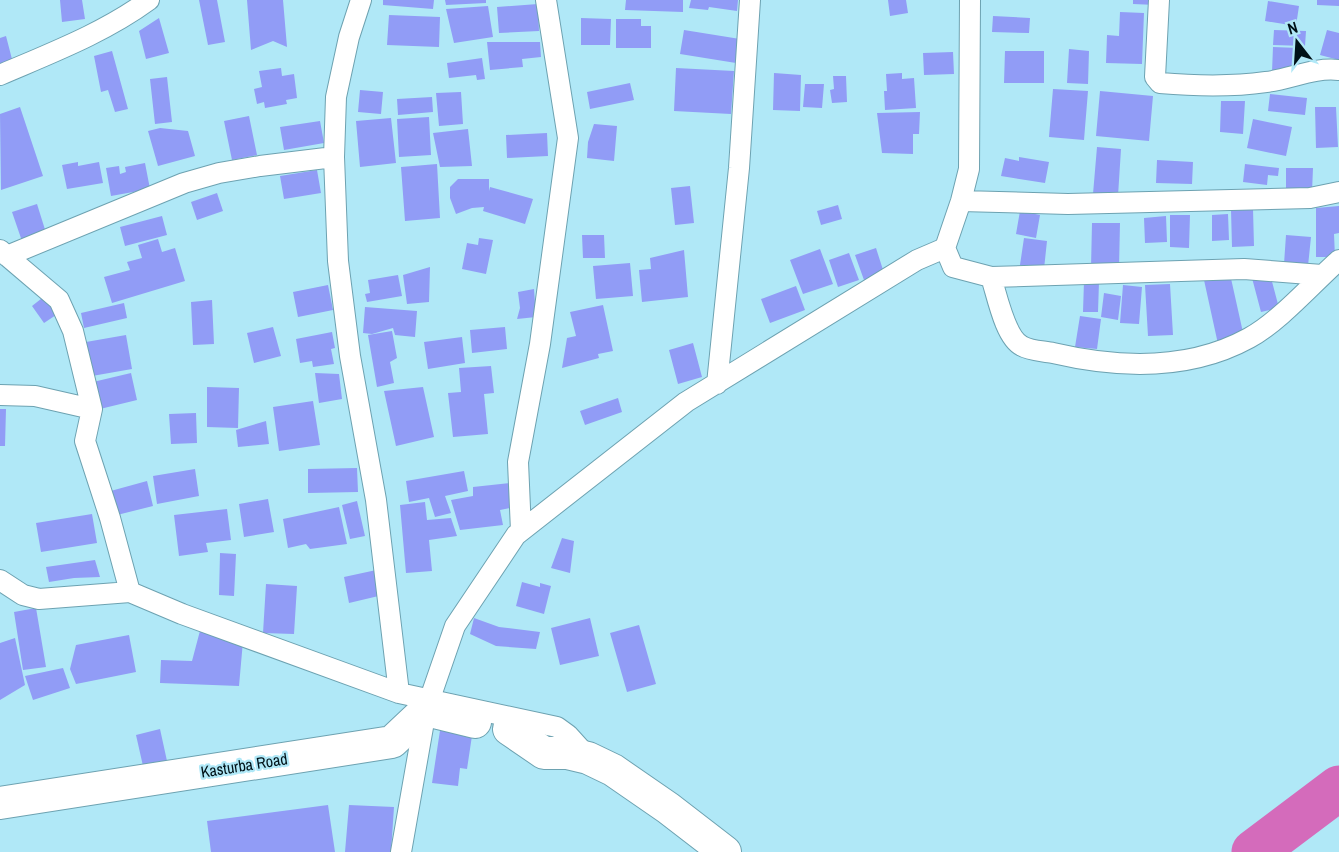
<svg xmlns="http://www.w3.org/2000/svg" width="1339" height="852" viewBox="0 0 1339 852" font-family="'Archivo Narrow',sans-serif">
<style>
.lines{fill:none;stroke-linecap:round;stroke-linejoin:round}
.river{stroke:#d46bbb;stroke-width:45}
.building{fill:#919cf6}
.street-casing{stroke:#6da2b1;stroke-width:22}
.primary-casing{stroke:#6da2b1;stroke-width:34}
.street{stroke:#fff;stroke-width:20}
.primary{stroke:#fff;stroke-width:32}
.labels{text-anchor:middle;stroke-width:4.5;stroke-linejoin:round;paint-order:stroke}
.street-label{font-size:16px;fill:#001218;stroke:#b0e8f7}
</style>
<rect width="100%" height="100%" fill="#b0e8f7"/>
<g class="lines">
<path class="river" d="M1254 852 1339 788"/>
</g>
<path class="building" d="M60 0H82L85 19 62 22Z
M199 0H217L225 42 208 45Z
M247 0H283L287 47 273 41 251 50Z
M383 0H434L433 9 383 5Z
M445 0H486V3L446 5Z
M626 0H683V12L625 10Z
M691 0H738L737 11 709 7 708 10 689 8Z
M888 0H906L908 13 890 16Z
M1133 0H1156V5L1133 4Z
M1317 0H1339V6L1317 5Z
M1268 1 1299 6 1296 26 1265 21Z
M538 4 539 31 499 33 497 7Z
M488 6 493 37 454 43 446 9Z
M1120 12 1144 13 1142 64 1106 63 1107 35 1119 36Z
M389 15 440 17 439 47 387 45Z
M993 16 1030 18 1029 33 992 32Z
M159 18 169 53 146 59 139 31Z
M581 18 611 19 610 45H581Z
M616 19H641V26H651V48H616Z
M684 30 740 39 736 63 680 54Z
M1274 30 1306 31 1305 46 1273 45Z
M1327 30 1339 33V60L1320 55Z
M6 36 13 63 0 67V38Z
M487 42H540L541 57 522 59 523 67 490 70Z
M1273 47 1299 48 1298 73 1272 72Z
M1069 49 1089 51 1088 84 1067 83Z
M112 51 128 109 115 112 108 90 101 92 94 56Z
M1005 51H1044V83H1004Z
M953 52 954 74 924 75 923 53Z
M482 58 485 79 477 80 476 75 449 78 447 63Z
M281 68 282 76 294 74 297 98 286 100 287 104 265 108 264 102 257 104 254 89 262 87 259 71Z
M676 68 734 71 731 114 674 111Z
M774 73 801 75 800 111 773 110Z
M902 73V79L914 78 916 108 885 110 884 91H887L886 74Z
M833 76H846L847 102 832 103 830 90 834 89Z
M167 77 172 122 155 124 150 79Z
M630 83 634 100 590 109 587 92Z
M805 84H824L822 108 803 107Z
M1053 89 1088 91 1084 140 1049 137Z
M360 90 383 92 381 114 358 112Z
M1100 91 1153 96 1149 141 1096 136Z
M461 92 463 124 439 126 436 93Z
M1270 94 1307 98 1305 115 1268 111Z
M432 97 433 112 398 115 397 99Z
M1221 101H1245L1243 134 1220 132Z
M20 107 43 176 1 190 0 114Z
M1315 107H1336L1338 147 1316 148Z
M920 112 919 134H913V154L882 153 877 113Z
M249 116 257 155 232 160 224 121Z
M429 117 431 155 399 157 397 119Z
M391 118 396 163 360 167 356 121Z
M1253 119 1292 127 1286 156 1247 148Z
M320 121 324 143 284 150 280 127Z
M594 124 617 126 614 161 587 158 588 142Z
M160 128 188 131 195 156 158 166 148 131Z
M468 129 472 166 440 167 433 133Z
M547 133 548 156 507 158 506 135Z
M1097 147 1121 149 1118 196 1093 194Z
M1019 157 1049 162 1045 183 1001 176 1005 158 1019 161Z
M1157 160 1193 162 1192 184 1156 183Z
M78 162V166L99 162 103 183 67 189 62 165Z
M145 163 150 189 111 196 106 168 119 166 120 174 126 172 125 167Z
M437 164 440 218 405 221 401 167Z
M1245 164 1279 168 1278 176 1268 175 1267 185 1243 182Z
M1286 168H1313L1312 192H1286Z
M317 170 321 193 284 199 280 176Z
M458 179H489V191L490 187 533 199 525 224 483 211 484 207 472 208 456 214 450 198V187Z
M690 186 694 223 675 225 671 188Z
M217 193 223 211 197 220 191 202Z
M37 204 47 236 23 244 12 212Z
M838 205 842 219 821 225 817 211Z
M1339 206V233L1334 234 1335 257H1316V208Z
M1253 209 1254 246 1232 247 1231 210Z
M1020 211 1040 215 1036 238 1016 234Z
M1228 214 1229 240 1212 241V215Z
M1170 215H1190L1189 248 1170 247Z
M162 216 167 235 125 246 120 227Z
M1166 216 1167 242 1145 243 1144 218Z
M1092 223H1120L1119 268H1091Z
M582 235H604L605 258H583Z
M1286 235 1311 237 1308 266 1284 264Z
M479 238 493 240 486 274 462 269 467 243 478 245Z
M1024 238 1047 241 1044 269 1020 265Z
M158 239 162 252 175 248 185 281 112 303 104 277 130 270 127 262 142 258 138 245Z
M876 248 884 273 864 280 855 255Z
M820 249 833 284 803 294 790 260Z
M684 250 688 297 642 302 639 270 651 269 650 258Z
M849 253 859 280 838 287 829 260Z
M630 263 633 296 596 299 593 266Z
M430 267 429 302 407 304 403 275Z
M1230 274 1244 337 1218 344 1204 280Z
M1270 274 1279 308 1261 312 1252 278Z
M398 275 402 296 367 302 365 294 370 293 368 280Z
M1084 281 1099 282 1098 312H1083Z
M1170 284 1173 335 1148 336 1145 285Z
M328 285 333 310 298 317 293 292Z
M1123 285 1142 287 1139 324 1120 323Z
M796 286 805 310 770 323 761 299Z
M534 289 536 317 517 319 520 308 518 292Z
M1104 293 1121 296 1118 320 1101 317Z
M46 295 59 313 44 323 32 306Z
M212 300 214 344 193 345 191 302Z
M124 303 127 318 84 328 81 313Z
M603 305 613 351 598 354 599 358 562 368 567 338 576 336 570 312Z
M365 307 417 311 415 337 395 335 393 328 372 334 363 333Z
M1080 316 1101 319 1097 349 1075 347Z
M273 327 281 356 254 363 247 333Z
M505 327 507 349 472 353 470 330Z
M392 331 397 358 390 362 394 383 377 387 368 335Z
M332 332 335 348 331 349 334 364 313 367 312 361 300 363 296 339Z
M126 335 132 369 92 376 86 342Z
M462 337 465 363 428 369 424 342Z
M693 343 702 377 678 384 669 350Z
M491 366 494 393 484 394 488 434 453 437 448 393 461 392 459 368Z
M131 373 137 400 100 409 93 382Z
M315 373 339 374 342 399 319 403Z
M207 387 239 388 238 428 207 427Z
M423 387 434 437 396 446 384 391Z
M618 398 622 412 585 425 580 411Z
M313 401 320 445 279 451 273 407Z
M0 409H6L5 446H0Z
M196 413 197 443 171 444 169 414Z
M266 421 269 444 238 447 236 430Z
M357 468 358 492 308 493V469Z
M195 469 199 496 157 504 153 476Z
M464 471 468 491 445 496 451 513 435 517 429 498 409 502 406 481Z
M147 481 153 506 113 516 107 492Z
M510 483V508L500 510 503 525 460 530 451 500 473 496V487Z
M268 499 274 532 244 537 239 504Z
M357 501 365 536 350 539 342 505Z
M425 502 427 520 451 518 457 536 429 540 432 571 406 573 400 505Z
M339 507 347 544 310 549 306 544 288 548 283 519Z
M227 509 231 540 206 543 208 552 179 556 174 515Z
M92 514 97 543 41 552 36 523Z
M562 538 574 541 570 573 551 568Z
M220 553 236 554 234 596 219 595Z
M95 560 100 577 74 578 49 582 46 567Z
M381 569 387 594 349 603 344 577Z
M522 582 540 587V583L551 586 544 614 516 606Z
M266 584 297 586 294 634 263 633Z
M36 608 46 667 23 670 14 612Z
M474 618 499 627 540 632 536 649 496 646 470 634Z
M590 618 599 656 560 665 551 628Z
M639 625 656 684 627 692 610 633Z
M201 627 243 641 239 686 160 683 161 660 192 661Z
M129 635 136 672 76 684 70 669 76 645Z
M15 638 25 685 0 700V643Z
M63 668 70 688 33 700 25 676Z
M441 724 473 729 467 769 460 768 458 786 432 783Z
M160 729 167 761 143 766 136 735Z
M328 805 335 852H211L207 821Z
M349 805 394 807 391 852H345Z"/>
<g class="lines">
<defs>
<path id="street" d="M361 0 349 37 336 97 334 157 338 261 350 356 376 500 399 693
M1159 0 1155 77 1160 83C1195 86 1231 87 1266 82 1291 79 1314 67 1339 70
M0 75C51 53 104 33 149 0
M961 201 1068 204 1310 198 1339 192
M945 248 953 267 991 277C997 295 1005 338 1022 346 1030 351 1044 351 1053 353 1117 368 1189 371 1249 338 1279 322 1313 283 1339 260
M0 250 59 300 73 331 92 409 85 441 110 518 130 592 182 614 399 693 557 727 568 735 587 756
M7 256 184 183 219 173 260 166 334 157
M991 277 1244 269 1322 275
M717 384 739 168 750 0
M0 395 35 396 92 409
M521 531 518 462 540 344 568 138 546 0
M0 580 23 595 39 599 130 592
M401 852 426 710 455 626 516 535 686 402 917 260 945 248 961 201 969 169 970 0"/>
<path id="primary" d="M509 729 544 753H567L588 758 613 770 668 808 725 852
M0 803 392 742 426 710 475 722"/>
</defs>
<use href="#street" class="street-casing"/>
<use href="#primary" class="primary-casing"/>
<use href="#street" class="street"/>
<use href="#primary" class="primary"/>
</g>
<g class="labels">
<g class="street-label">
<text transform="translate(244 765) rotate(-9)" y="6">Kasturba Road</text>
</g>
</g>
<g transform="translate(1297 42) rotate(343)" stroke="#b0e8f7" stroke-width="4.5" paint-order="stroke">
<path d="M0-4.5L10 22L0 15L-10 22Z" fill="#001218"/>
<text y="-9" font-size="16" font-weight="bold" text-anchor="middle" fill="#001218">N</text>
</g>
</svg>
